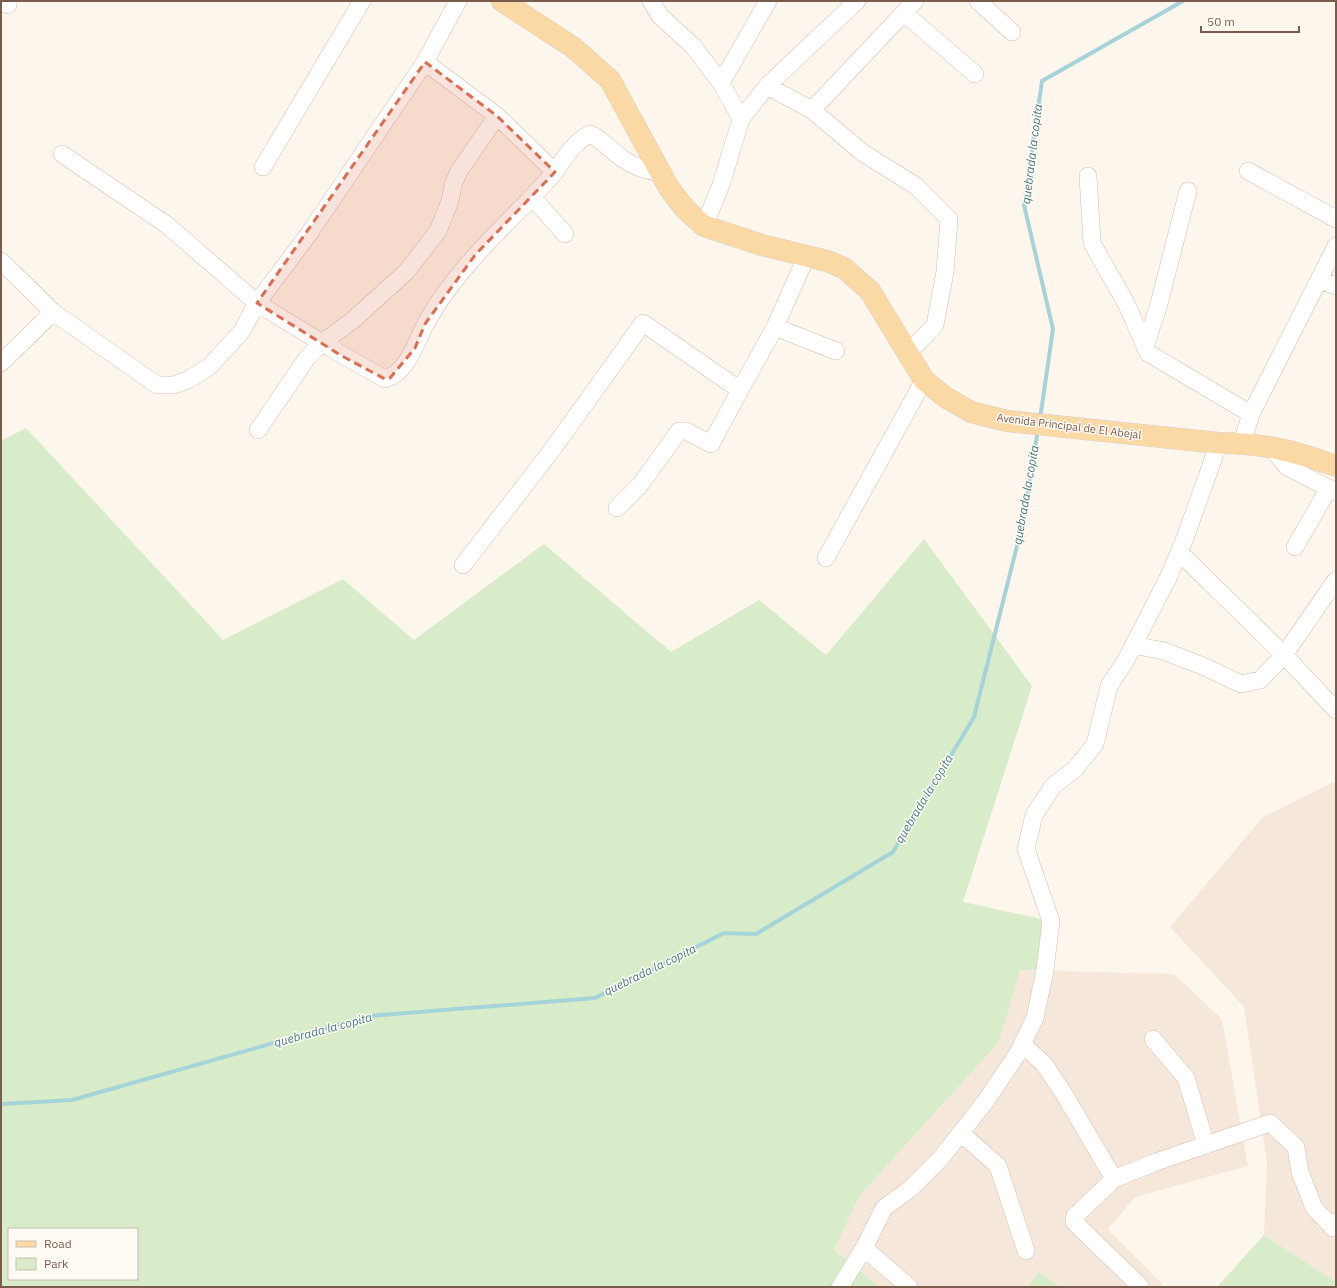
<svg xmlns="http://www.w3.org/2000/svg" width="1337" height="1288" viewBox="0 0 1337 1288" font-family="'IBM Plex Sans',sans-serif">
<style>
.residential{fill:#f5e8da}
.green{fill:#d8ecc9;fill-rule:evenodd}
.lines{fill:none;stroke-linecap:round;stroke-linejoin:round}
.stream{stroke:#a5d3da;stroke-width:4}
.minor-casing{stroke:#d1beb0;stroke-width:18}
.major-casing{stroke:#dad1cd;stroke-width:22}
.minor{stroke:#fff;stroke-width:17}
.major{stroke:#fbd9a5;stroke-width:21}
.marked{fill:#dc6d51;fill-opacity:0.2;stroke:#dc6d51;stroke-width:3;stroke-dasharray:8 5;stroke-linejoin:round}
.labels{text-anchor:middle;stroke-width:3;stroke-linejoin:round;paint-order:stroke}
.street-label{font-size:11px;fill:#7a5c4d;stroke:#fffaf3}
.water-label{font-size:12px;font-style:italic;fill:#437c86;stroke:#fffaf3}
</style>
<rect width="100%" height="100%" fill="#fdf6ec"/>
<path class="residential" d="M1336 781V1282L1264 1235 1267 1163 1244 1007 1170 927 1263 817Z
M1020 970 1174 974 1222 1019 1248 1166 1135 1197 1108 1229 1162 1284 1160 1287H1060L1039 1272 1027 1287H880L834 1250 860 1195 999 1042Z"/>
<path class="green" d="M26 428 223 640 343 579 414 640 544 544 671 652 759 600 826 655 924 539 1032 686 963 902 1051 921 1045 970H1020L999 1042 860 1195 834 1250 880 1287H1V441ZM9 1229H137V1279H9Z
M1264 1235 1336 1282V1287H1217Z
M1039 1272 1060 1287H1027Z"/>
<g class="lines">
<path class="stream" d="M1040 419 1053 329 1024 205 1042 81 1183 1
M1 1104 72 1100 369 1016 595 998 724 933 756 934 893 852 974 717 1024 518 1038 429"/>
<defs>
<path id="minor" d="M651 1 660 16 693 46 721 83 741 119 721 185 704 226
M978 1 1012 32
M1 2 8 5V1
M904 13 975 74
M425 62 497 116 555 172 532 197 565 234
M721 83 768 1
M767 86 812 110 863 153 916 186 949 219 945 272 935 325 908 353
M812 110 915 1
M741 119 767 86 857 1
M62 154 167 225 257 303 322 343 353 320 406 272 438 231 450 201 453 185 459 171 497 116
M263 167 362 1
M1248 171 1336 219
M555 172C565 157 574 142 590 134 603 140 611 151 623 159 635 168 648 171 662 173
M1088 176 1092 243 1127 305 1148 353 1251 414
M1 261 53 312
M1319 280 1336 286
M775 327 836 351
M1145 347 1159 304 1188 191
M1 363 53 312 157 385H174L190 379 210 366 242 331 257 303 308 235 425 62 458 1
M258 430 307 358 322 343 385 379C407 373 416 343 425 325 452 275 494 236 532 197
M1242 443 1251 414 1336 246
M1270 446 1287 467 1336 492
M617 508 640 485 679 431H686L711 444 740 390
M1295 547 1329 488
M1179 552 1284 655 1336 710
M826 558 924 380
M463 565 549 454 643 323 740 390 775 327 807 255
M1133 645 1164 651 1205 667 1241 684 1260 680 1284 655 1336 580
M1153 1039 1186 1078 1206 1145
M1022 1044 1044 1064 1064 1094 1114 1179 1156 1162 1270 1123 1296 1147 1300 1172 1314 1208 1333 1228 1336 1222
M961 1133 998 1166 1026 1251
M1114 1179 1075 1216 1074 1222 1140 1286
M864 1248 909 1287
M840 1287 864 1248 884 1208 910 1189 941 1158 985 1102 1018 1053 1035 1018 1045 970 1051 921 1026 849 1034 815 1053 786 1075 769 1095 744 1109 686 1126 660 1169 576 1185 538 1219 443"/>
<path id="major" d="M502 1 574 48 610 80 669 188 685 209 704 226 762 245 827 261 844 268 870 291 924 380 945 397 971 412 1007 421 1219 443C1261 443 1296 451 1336 466"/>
</defs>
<use href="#minor" class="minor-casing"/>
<use href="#major" class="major-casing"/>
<use href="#minor" class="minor"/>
<use href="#major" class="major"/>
</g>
<path class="marked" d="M425 62 497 116 555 172 475 255 425 324 415 348 390 378 385 379 342 356 257 303Z"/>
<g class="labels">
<g class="street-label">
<text transform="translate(1069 426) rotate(7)" y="4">Avenida Principal de El Abejal</text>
</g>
<g class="water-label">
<text transform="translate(1032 154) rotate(-83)" y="4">quebrada la copita</text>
<text transform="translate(1026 495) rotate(-80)" y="4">quebrada la copita</text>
<text transform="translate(924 799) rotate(-59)" y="4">quebrada la copita</text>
<text transform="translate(650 970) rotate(-26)" y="4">quebrada la copita</text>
<text transform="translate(323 1030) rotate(-15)" y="4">quebrada la copita</text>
</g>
</g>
<rect width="1337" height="1288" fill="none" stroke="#7a5c4d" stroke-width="4"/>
<rect x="8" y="1228" width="130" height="52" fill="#fffaf3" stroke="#cabbb1"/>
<rect x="16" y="1241" width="20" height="6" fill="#fbd9a5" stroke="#cabbb1"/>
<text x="44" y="1248" font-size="12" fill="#7a5c4d">Road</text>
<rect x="16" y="1258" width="20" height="12" fill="#d8ecc9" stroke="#cabbb1"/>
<text x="44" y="1268" font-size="12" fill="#7a5c4d">Park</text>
<path d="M1201 26v6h98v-6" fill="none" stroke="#7a5c4d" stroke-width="2"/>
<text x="1207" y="26" font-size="12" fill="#7a5c4d" stroke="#fffaf3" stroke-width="3" paint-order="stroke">50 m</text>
</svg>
